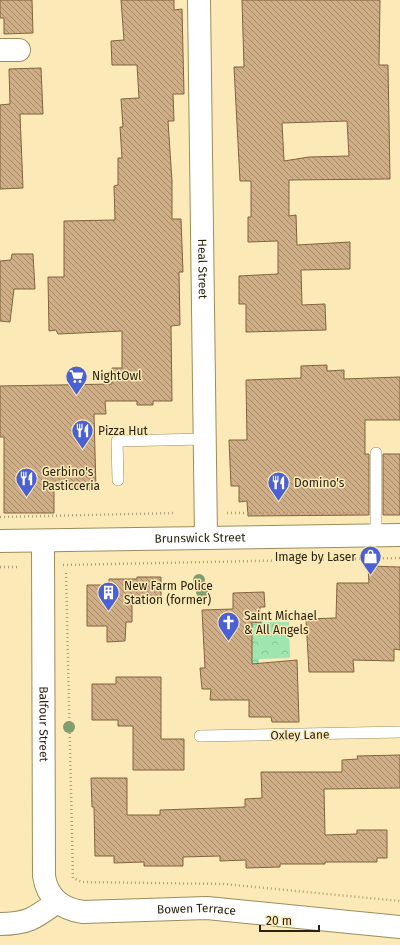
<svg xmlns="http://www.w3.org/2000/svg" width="400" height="945" viewBox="0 0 400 945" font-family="'Fira Sans',sans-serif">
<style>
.forest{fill:url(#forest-crowns)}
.building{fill:url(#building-back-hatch);stroke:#82633d;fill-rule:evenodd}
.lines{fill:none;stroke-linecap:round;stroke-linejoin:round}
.lane-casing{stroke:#9c8c5d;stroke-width:12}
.street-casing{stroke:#9c8c5d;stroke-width:24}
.secondary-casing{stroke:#9c8c5d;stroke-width:24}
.path{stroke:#ab9d77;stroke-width:2.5;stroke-dasharray:1 3;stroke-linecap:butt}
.lane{stroke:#fff;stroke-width:11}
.street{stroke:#fff;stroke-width:22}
.secondary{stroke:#fff;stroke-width:22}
.tree{fill:#819e6f}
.labels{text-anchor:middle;stroke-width:3;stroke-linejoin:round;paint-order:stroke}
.street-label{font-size:12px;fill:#2a2310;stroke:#fbeab8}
.poi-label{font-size:12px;fill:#2a2310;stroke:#fbeab8;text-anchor:start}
</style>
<defs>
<pattern id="forest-crowns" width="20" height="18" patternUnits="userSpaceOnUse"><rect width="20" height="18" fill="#9ee5af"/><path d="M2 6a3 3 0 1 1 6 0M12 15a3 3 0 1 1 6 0" fill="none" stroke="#88c496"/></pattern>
<pattern id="building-back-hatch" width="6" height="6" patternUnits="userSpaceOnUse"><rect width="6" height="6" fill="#cfad85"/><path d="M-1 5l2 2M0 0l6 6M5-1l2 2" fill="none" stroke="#a88c6b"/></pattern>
</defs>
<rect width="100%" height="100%" fill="#fbeab8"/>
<path class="forest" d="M251 622H289L290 658 259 659V688L252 664Z"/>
<path class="building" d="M0 0H32L33 33 4 34V18H0Z
M121 0H174V10L182 9 184 94H173L174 121H168L172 181V219H181L183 272H179L180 325 171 326 172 401H153V405H137V401H105L106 414H94L96 490 54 489V513H4V437H0V386L112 384V368H122V331L58 334 56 330 49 331 48 277H64V221L115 220 114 186 118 185V158H122L120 127H123L121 99 139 98 137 65H112L111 41 124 40Z
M242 0H380L379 65H388L390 179 289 180V216L296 215 297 245 350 242V269L301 270 302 305 325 304 326 330 246 332V304H239V276L278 274V241L248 242V217H251V181H240L234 67H244ZM347 121 349 156 309 157 284 161 282 123Z
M41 68 43 114H20L23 188 0 189V105L10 104 9 69Z
M12 254H33L35 289H14L10 322 0 321V261L11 260Z
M327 365V371L344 370V379L400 377V420H365V454H369V515L248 516 247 501 239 502V486H231L229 440H247L246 380 301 378V366Z
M383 454H400V515H383Z
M368 566 400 567V650L394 649V661L353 660 354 672H309L306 619 336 618 337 583H369Z
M137 577H161V604H132V622H126L125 641 107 642V626H87V585H109V579H137Z
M264 592 265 607H260L261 623 252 622V664L297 660 299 722H272L271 717H249V700H210L211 689H202L200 668H205L202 610 233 609V593Z
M116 677H161V739H184V770H133V726H118V720H92V684H116Z
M400 755V788L324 789 325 835 357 834V830H387V858H377V862H325V864H280V867L246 868V860L220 861V856L183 857V866H144V862L114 863V856H95L94 807H92L91 778H127V815H160V810L245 807V799L262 798 261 772H342V760L358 759 357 756Z"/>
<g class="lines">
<defs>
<path id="lane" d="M118 480 117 441 204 439
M376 535V453
M200 736 400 732"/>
<g id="street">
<path id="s1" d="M199 0 206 538"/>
<path d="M0 50H19"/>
<path id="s2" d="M43 541 44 876C47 898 62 909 83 912L207 908 400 927"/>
<path d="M0 924C28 924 35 918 57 902"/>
</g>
<g id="secondary">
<path id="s3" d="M0 541 400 535"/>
</g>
</defs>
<use href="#lane" class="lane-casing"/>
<use href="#street" class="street-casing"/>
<use href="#secondary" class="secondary-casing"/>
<path class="path" d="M227 513H362
M0 517 175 513
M63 565 400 558
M0 567H20
M66 573 73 878 82 882 224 884 400 901"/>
<use href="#lane" class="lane"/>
<use href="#street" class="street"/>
<use href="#secondary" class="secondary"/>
</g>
<g class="tree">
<circle cx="199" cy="580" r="6"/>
<circle cx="202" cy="592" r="6"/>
<circle cx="69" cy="727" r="6"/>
</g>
<defs>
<symbol id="supermarket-pin" viewBox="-11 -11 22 30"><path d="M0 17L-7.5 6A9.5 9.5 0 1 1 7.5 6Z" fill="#4a60d4" stroke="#fbeab8"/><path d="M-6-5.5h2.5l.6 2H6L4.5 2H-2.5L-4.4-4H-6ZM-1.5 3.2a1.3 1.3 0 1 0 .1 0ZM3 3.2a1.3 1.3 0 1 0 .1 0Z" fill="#fff"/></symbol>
<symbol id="restaurant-pin" viewBox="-11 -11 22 30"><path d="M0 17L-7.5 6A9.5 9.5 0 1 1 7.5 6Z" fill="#4a60d4" stroke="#fbeab8"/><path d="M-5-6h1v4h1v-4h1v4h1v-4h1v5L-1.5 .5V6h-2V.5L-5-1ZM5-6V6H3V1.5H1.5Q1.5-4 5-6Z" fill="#fff"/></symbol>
<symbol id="shop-pin" viewBox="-11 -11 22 30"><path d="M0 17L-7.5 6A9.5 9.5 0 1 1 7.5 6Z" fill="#4a60d4" stroke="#fbeab8"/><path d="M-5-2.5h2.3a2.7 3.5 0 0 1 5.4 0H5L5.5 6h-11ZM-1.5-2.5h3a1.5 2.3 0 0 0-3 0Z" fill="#fff"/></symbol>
<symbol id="building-pin" viewBox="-11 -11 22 30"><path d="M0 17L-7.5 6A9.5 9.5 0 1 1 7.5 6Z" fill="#4a60d4" stroke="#fbeab8"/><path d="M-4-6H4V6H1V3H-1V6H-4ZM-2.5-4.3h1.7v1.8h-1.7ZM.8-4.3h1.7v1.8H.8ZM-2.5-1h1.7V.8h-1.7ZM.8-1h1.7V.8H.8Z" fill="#fff"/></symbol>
<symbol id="church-pin" viewBox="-11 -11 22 30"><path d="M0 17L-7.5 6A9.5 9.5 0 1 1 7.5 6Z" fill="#4a60d4" stroke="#fbeab8"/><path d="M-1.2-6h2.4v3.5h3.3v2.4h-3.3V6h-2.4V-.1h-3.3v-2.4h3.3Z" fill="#fff"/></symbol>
</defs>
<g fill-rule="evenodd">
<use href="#supermarket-pin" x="64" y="364" width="25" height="34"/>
<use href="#restaurant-pin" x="70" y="418" width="25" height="34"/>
<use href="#restaurant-pin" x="14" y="466" width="25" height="34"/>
<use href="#restaurant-pin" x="266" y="470" width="25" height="34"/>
<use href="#shop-pin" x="358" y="544" width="25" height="34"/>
<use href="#building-pin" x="96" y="580" width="25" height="34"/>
<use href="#church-pin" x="216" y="610" width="25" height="34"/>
</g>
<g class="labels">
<g class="street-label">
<text dy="4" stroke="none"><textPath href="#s1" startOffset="269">Heal Street</textPath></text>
<text dy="4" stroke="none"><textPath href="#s3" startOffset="200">Brunswick Street</textPath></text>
<text dy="4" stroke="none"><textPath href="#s2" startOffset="183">Balfour Street</textPath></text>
<text transform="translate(300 735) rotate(-1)" y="4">Oxley Lane</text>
<text dy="4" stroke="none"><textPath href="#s2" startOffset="506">Bowen Terrace</textPath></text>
</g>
<g class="poi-label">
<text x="92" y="380">NightOwl</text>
<text x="98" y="435">Pizza Hut</text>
<text x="42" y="476">Gerbino's<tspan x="42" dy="14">Pasticceria</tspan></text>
<text x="294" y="487">Domino's</text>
<text x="356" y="561" text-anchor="end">Image by Laser</text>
<text x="124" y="590">New Farm Police<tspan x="124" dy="14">Station (former)</tspan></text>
<text x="244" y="620">Saint Michael<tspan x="244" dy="14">&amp; All Angels</tspan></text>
</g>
</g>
<path d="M260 925v6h59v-6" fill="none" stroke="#2a2310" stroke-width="2"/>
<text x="266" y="925" font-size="12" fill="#2a2310" stroke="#fbeab8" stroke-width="3" paint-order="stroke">20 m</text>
</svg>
